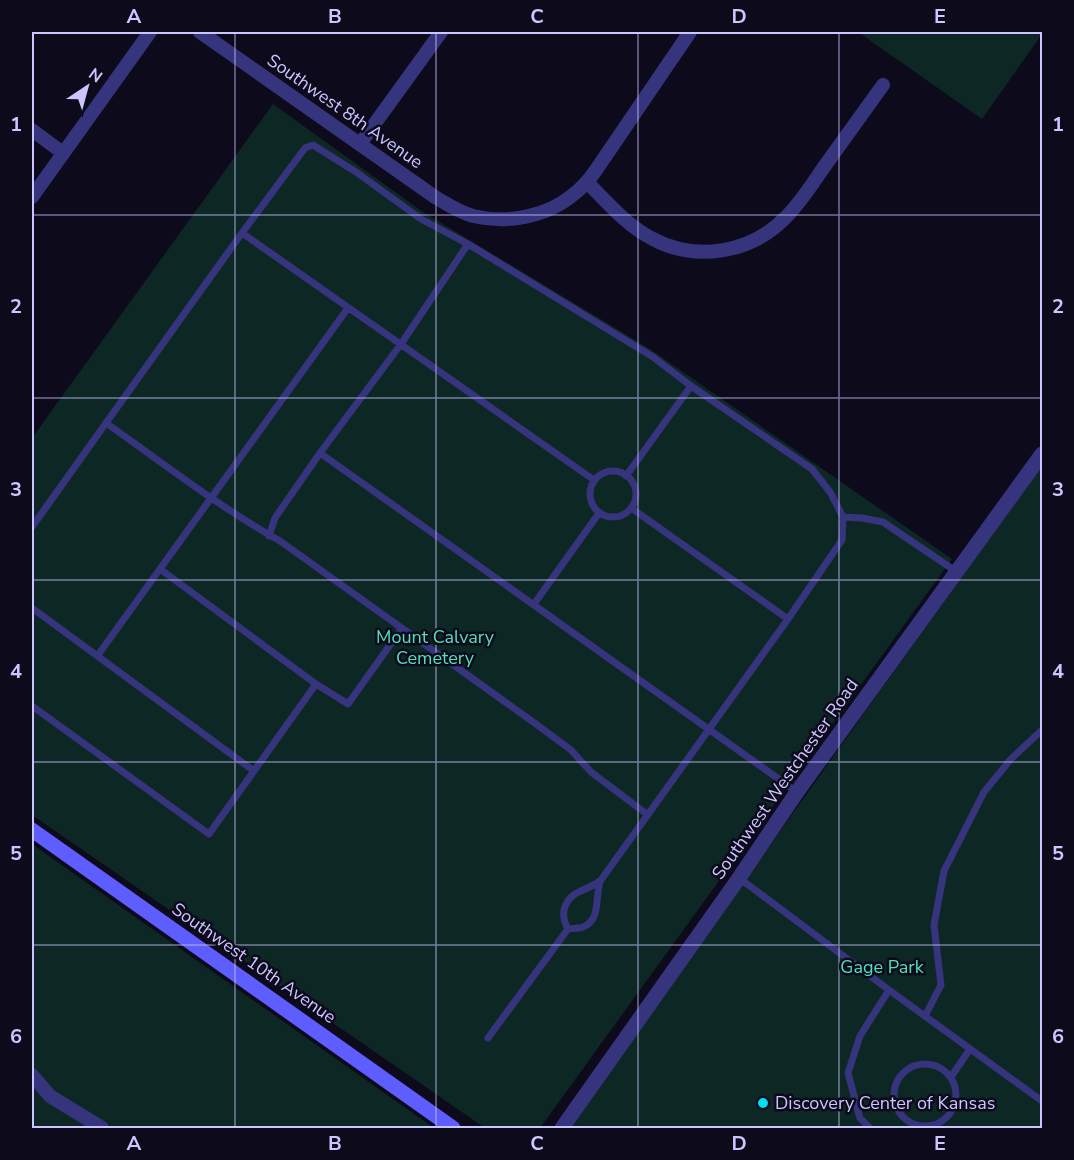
<svg xmlns="http://www.w3.org/2000/svg" width="1074" height="1160" viewBox="0 0 1074 1160" font-family="'Nunito Sans',sans-serif">
<style>
.green{fill:#0d2725}
.lines{fill:none;stroke-linecap:round;stroke-linejoin:round}
.service{stroke:#35347d;stroke-width:7}
.minor{stroke:#35347d;stroke-width:14}
.tertiary{stroke:#35347d;stroke-width:15}
.secondary{stroke:#5e5dff;stroke-width:15}
.grid{fill:none;stroke:#cbc6ff;stroke-width:1.5;stroke-opacity:0.55}
.poi-dot{fill:#00def1;stroke:#0d0a1c;stroke-width:2}
.labels{text-anchor:middle;stroke-width:5;stroke-linejoin:round;paint-order:stroke}
.street-label{font-size:18px;fill:#cbc6ff;stroke:#0d0a1c}
.park-label{font-size:18px;fill:#4fe2ba;stroke:#0d0a1c}
.poi-label{font-size:18px;fill:#cbc6ff;stroke:#0d0a1c;text-anchor:start}
.neatline{fill:none;stroke:#cbc6ff;stroke-width:2}
.grid-label{font-size:20px;text-anchor:middle;font-weight:bold;fill:#cbc6ff}
</style>
<rect width="100%" height="100%" fill="#0d0a1c"/>
<path class="green" d="M858 32H1042V34L982 119Z
M273 104 423 212 650 349 952 559 540 1128H485L32 815V438Z
M1042 466V1128H569L877 695Z
M32 844 434 1128H32Z"/>
<g class="lines">
<path class="service" d="M242 233 594 480
M320 453 797 792
M590 494a23 23 0 1 1 46 0a23 23 0 1 1-46 0Z
M626 476 691 386
M631 508 788 619
M843 517 862 518 883 522 957 572
M32 527 106 423
M269 536 275 518 320 453 401 344 468 244
M160 569 316 684
M534 604 599 513
M32 608 254 771
M98 655 348 308
M32 706 209 834 316 684 348 704 402 628
M739 878 889 990 1042 1101
M568 929C561 917 562 903 575 894 583 889 593 887 601 880L788 619 842 540 843 517 830 492 812 469 691 386 653 357 468 244 421 219 356 172 313 145 305 148 242 233 106 423C163 463 219 507 280 541L536 724 571 750 591 772 648 815
M925 1016 941 985 934 925 944 871 984 792 1011 759 1042 730
M488 1038 568 929C572 928 578 929 583 927 601 920 595 897 600 882
M894 1095a31 31 0 1 1 62 0a31 31 0 1 1-62 0Z
M951 1077 970 1049
M870 1128 860 1118 848 1073 860 1036 889 990"/>
<path class="minor" d="M200 32 435 197C447 204 459 212 473 216 507 224 547 217 574 194 583 187 590 179 596 170L690 32
M32 130 63 153
M360 144 441 32
M587 182C607 202 627 226 653 239 696 262 750 253 784 219 802 202 815 179 829 160 847 135 865 110 883 85
M32 197 150 32
M32 1075 50 1096 102 1128"/>
<path class="tertiary" d="M562 1128 739 878 797 792 1042 454"/>
<path class="secondary" d="M32 830 453 1128"/>
</g>
<path class="grid" d="M235 32V1128M436 32V1128M638 32V1128M839 32V1128M32 215H1042M32 398H1042M32 580H1042M32 762H1042M32 945H1042"/>
<circle class="poi-dot" cx="763" cy="1103" r="6"/>
<g class="labels">
<g class="street-label">
<text transform="translate(345 111) rotate(35)" y="6">Southwest 8th Avenue</text>
<text transform="translate(785 779) rotate(-55)" y="6">Southwest Westchester Road</text>
<text transform="translate(254 963) rotate(35)" y="6">Southwest 10th Avenue</text>
</g>
<g class="park-label">
<text x="435" y="643">Mount Calvary<tspan x="435" dy="21">Cemetery</tspan></text>
<text x="882" y="973">Gage Park</text>
</g>
<g class="poi-label">
<text x="775" y="1109">Discovery Center of Kansas</text>
</g>
</g>
<rect width="1074" height="1160" fill="none" stroke="#0d0a1c" stroke-width="66"/>
<g transform="translate(87 87) rotate(36)" stroke="#0d0a1c" stroke-width="4.5" paint-order="stroke">
<path d="M0-4.5L10 22L0 15L-10 22Z" fill="#cbc6ff"/>
<text y="-9" font-size="16" font-weight="bold" text-anchor="middle" fill="#cbc6ff">N</text>
</g>
<rect x="33" y="33" width="1008" height="1094" class="neatline"/>
<g class="grid-label">
<text x="134" y="23">A</text>
<text x="335" y="23">B</text>
<text x="537" y="23">C</text>
<text x="739" y="23">D</text>
<text x="940" y="23">E</text>
<text x="16" y="131">1</text>
<text x="1058" y="131">1</text>
<text x="16" y="313">2</text>
<text x="1058" y="313">2</text>
<text x="16" y="496">3</text>
<text x="1058" y="496">3</text>
<text x="16" y="678">4</text>
<text x="1058" y="678">4</text>
<text x="16" y="860">5</text>
<text x="1058" y="860">5</text>
<text x="16" y="1043">6</text>
<text x="1058" y="1043">6</text>
<text x="134" y="1150">A</text>
<text x="335" y="1150">B</text>
<text x="537" y="1150">C</text>
<text x="739" y="1150">D</text>
<text x="940" y="1150">E</text>
</g>
</svg>
